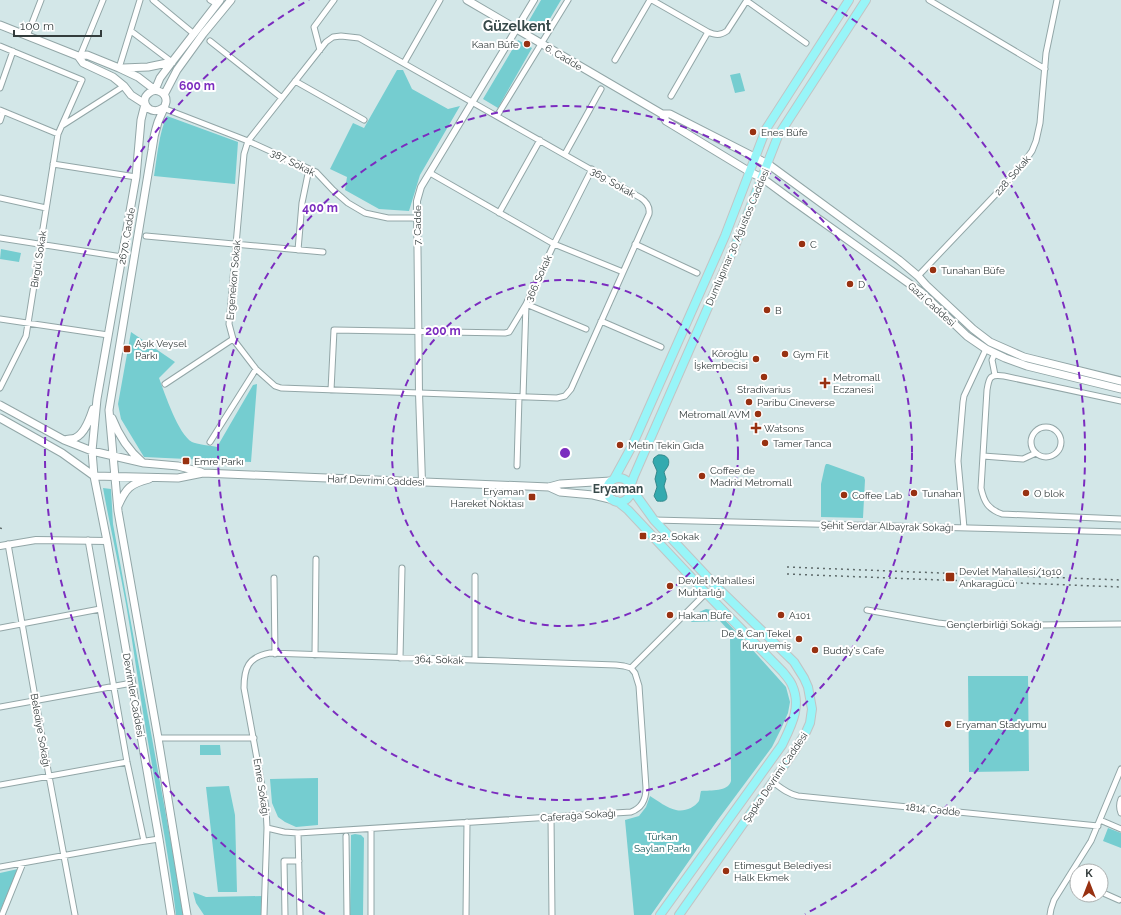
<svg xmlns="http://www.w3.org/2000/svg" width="1121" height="915" viewBox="0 0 1121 915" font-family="Raleway,sans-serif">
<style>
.green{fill:#75cdd0}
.water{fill:#33aaaf;stroke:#33898c}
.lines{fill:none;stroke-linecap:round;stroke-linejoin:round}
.minor-casing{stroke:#92a6a7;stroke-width:7}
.tertiary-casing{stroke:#92a6a7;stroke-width:8}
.secondary-casing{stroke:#92a6a7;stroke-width:9}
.primary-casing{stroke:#c2c4c4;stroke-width:10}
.minor{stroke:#fff;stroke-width:5}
.tertiary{stroke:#fff;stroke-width:6}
.secondary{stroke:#fff;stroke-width:7}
.primary{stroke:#98f5f8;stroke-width:8}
.rail{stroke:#5d6969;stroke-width:1.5;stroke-dasharray:2 4;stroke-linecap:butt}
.ring{fill:none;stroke:#7b2cbf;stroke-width:2;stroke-dasharray:7 5}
.poi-dot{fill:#983111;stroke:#fff;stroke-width:1.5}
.labels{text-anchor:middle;stroke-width:4;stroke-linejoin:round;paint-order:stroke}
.poi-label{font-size:10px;fill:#333c3c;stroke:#fff;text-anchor:start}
.street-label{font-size:10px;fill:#333c3c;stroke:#fff}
.park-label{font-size:10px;fill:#125557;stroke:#fff}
.quarter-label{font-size:12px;font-weight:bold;fill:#374949;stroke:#fff}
.district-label{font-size:14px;font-weight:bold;fill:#374949;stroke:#fff}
.centre{fill:#7b2cbf;stroke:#fff;stroke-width:2}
.ring-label{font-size:12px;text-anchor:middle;font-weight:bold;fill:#7b2cbf;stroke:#fff;stroke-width:4;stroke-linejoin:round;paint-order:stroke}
</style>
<rect width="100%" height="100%" fill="#d3e7e8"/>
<path class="green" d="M541 0H561L542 32 527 24Z
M518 40 532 48 498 108 483 99Z
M397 70H403L412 89 448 109 460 106 420 175 409 211 379 209 345 190 347 177 330 169 353 123 364 128Z
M740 73 745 91 735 93 730 75Z
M167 116 238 142 235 184 154 176C157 158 159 132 167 116Z
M1 249 21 253 19 262 0 259Z
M131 332 175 362 159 378C165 394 178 434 192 442 196 444 212 446 217 447L253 385 257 384 251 462 144 457 121 419 118 404Z
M826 464H828L864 477 865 480 863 518 821 517V484L825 466Z
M103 488 111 489 113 524 172 848 183 915H176C169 855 157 795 147 736 139 692 134 648 126 604 119 565 110 527 103 488Z
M706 609 712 610 725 620 750 647 786 687 790 702 788 713 781 729 772 747 717 821 651 915H634L625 820 639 816 646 807 650 796C658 801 667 808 676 810 684 812 694 808 699 801 700 798 700 794 701 791 711 790 728 792 731 781L730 632 720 621 691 622 697 613Z
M968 676H1028L1029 771 969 772Z
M200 745H220L221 755H200Z
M318 778V825L296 827 285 822 278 817 272 803 270 779Z
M229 786 235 815 237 892H218L206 787Z
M1108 828 1121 833V848L1103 841Z
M355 834 361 835 364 838 363 915H350L351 835Z
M18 869 0 911V873Z
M193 892 206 897 263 896 261 915H204L196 903Z"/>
<path class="water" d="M658 455C665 454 671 458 668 466 667 468 665 470 664 472L666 479 664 486C666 494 672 503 657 501L654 496 657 487 655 479 657 471 653 462 654 458Z"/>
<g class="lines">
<defs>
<path id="minor" d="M153 0 194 34
M210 0 217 4
M652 0 708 32C715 35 720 36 727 31L747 0
M929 0 1045 69
M747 1 806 43
M131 31 172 62
M27 36 41 0
M341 36 359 38 641 198C647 202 650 207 649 214L571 389 565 396 557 398 281 388 275 386 256 369 233 339 229 324 244 154 248 141 326 42 333 37Z
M210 41 282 98
M0 46 82 80 58 134 26 336 0 388
M320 50 314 27 334 0
M80 56 103 0
M615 60 650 0
M404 63 440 0
M119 68 140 0
M295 81 364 120
M0 88 13 51
M671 96 708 32
M163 108 248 141 316 172 333 190 348 203 365 213 388 218H417
M0 110 58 134
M497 116 568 0
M0 121 3 112
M63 125 124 86
M565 154 601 89
M53 164 136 177
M430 173 554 244 623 272
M0 198 46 208
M499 213 540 140
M146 236 323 252
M0 238 122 257
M635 244 697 273
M298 250 302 203 309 169
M918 276 1017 172 1032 151 1036 141 1040 123 1046 53 1057 0
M0 319 108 335
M601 321 661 347
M995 353 992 360 995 375
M165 384 233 339
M331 390 334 330 505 333 509 332 511 329 526 304 586 329
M523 397 526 304 554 244 592 169
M1121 401 1004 376C990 374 989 377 987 390L981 488C984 502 988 509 1002 514L1121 519
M1031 442a15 15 0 1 1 30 0a15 15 0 1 1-30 0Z
M210 442 256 369
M983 456 1023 459 1036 453
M517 466 519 397
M654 520 1121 532
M964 528 958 461 963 402 964 396 986 349
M88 540 127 762 144 841
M8 544 49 776 75 915
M475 576V660
M274 578 275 654
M867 610 938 623 965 626 1121 624
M0 628 100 609
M315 655 316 559
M400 658 402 568
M0 707 132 683
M158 738H254
M773 782C781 788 788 794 798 796L1098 826
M0 785 127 762
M1121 799C1119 804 1119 808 1121 813
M551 817 552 915
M1100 820 1121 829
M267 828 284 832 298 833 631 812C642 808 646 799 646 788L639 686 635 673 631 668 706 593
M371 829V915
M298 833 300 915
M346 836 347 915
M0 867 139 842 159 839
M1069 876 1077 880
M1101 892 1119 900
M2 915 23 863
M264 915 267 828 266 808 244 688C244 668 248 657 270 653L616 665 624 666 631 668
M285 915 284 861H299
M466 915 467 822
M1050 915 1051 909 1054 900 1091 841 1121 769"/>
<path id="tertiary" d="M422 482 419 393 417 201 421 187 534 0
M0 546 36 540 107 541"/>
<path id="secondary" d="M467 0 662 114
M0 25 78 56
M123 68 148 67 172 62
M155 90 160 78 172 62 220 0
M164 95 177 70 203 34 231 0
M145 104 141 120 136 177 97 399 92 451 94 476 107 541 159 839 171 915
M145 104 131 95 124 86 113 77 83 63 78 56 87 55 119 68 138 77 155 90
M163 108C150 117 138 101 149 93 156 87 167 93 166 102 165 107 160 117 158 122 155 131 153 141 152 150L109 410 118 511 158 738 187 915
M1121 381 1024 357 990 342 973 329 926 285 918 276 899 260 768 164 670 114H662L666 121 750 172 762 178 792 200 921 292 967 336 986 349 1005 358 1027 366 1121 389
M0 405 64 440 92 451 144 463 178 466 201 472
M0 418 62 453 94 476
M112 418C119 436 128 450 142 462
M65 440C68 439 72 439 75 438 85 434 90 418 93 409
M94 476 178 478 203 473 549 487 560 484 611 481
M549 487 560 492 593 495 614 500
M118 506C126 488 130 484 149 479"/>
<path id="primary" d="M607 490a12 12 0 1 1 24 0a12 12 0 1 1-24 0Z
M614 479 632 446 725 236 766 129 849 0
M630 487 634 476 737 241 778 136 866 0
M631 488 654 520 714 584 794 662 804 678 808 687 812 709 810 723 806 732 795 750 679 915
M617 501 628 510 706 593 783 672C786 676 790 680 792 685 802 707 791 726 782 745L660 915"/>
</defs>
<use href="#minor" class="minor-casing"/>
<use href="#tertiary" class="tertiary-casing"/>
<use href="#secondary" class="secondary-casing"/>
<use href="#primary" class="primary-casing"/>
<use href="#minor" class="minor"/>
<use href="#tertiary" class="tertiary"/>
<use href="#secondary" class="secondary"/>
<use href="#primary" class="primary"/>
<path class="rail" d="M0 528 3 529
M787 567 1121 580
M787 574 1121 587"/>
</g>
<g class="ring">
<circle cx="565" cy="453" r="173"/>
<circle cx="565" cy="453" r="347"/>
<path d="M325 914A520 520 0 0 1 309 0M821 0A520 520 0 0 1 805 914"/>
</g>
<g class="poi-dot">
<circle cx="527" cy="44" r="4"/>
<circle cx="753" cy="132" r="4"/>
<circle cx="802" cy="244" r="4"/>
<circle cx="933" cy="270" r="4"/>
<circle cx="850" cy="284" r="4"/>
<circle cx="767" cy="310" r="4"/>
<rect x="123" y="345" width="8" height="8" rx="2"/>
<circle cx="785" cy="354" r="4"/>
<circle cx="756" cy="359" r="4"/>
<circle cx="764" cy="377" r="4"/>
<path d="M823 377h4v4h4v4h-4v4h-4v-4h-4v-4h4z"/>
<circle cx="749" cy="402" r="4"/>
<circle cx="758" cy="414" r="4"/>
<path d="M754 422h4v4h4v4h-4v4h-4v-4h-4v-4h4z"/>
<circle cx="765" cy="443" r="4"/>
<circle cx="620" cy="445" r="4"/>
<rect x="182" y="457" width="8" height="8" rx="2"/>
<circle cx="702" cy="476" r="4"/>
<circle cx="914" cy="493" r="4"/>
<circle cx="1026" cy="493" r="4"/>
<circle cx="844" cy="495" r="4"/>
<rect x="528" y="493" width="8" height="8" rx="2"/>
<rect x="639" y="532" width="8" height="8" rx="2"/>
<rect x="945" y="572" width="10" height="10" rx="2"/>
<circle cx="670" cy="586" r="4"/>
<circle cx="670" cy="615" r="4"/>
<circle cx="781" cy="615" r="4"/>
<circle cx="799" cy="639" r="4"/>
<circle cx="815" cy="650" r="4"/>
<circle cx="948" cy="724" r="4"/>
<circle cx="726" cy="871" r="4"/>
</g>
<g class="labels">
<g class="poi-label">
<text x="519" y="48" text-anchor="end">Kaan Büfe</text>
<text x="761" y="136">Enes Büfe</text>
<text x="810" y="248">C</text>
<text x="941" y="274">Tunahan Büfe</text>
<text x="858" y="288">D</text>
<text x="775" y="314">B</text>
<text x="135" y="347">Aşık Veysel<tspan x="135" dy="12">Parkı</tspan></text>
<text x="748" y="357" text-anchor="end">Köroğlu<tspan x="748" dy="12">İşkembecisi</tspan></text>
<text x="793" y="358">Gym Fit</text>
<text x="833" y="381">Metromall<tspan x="833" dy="12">Eczanesi</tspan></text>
<text x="764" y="393" text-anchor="middle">Stradivarius</text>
<text x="757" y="406">Paribu Cineverse</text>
<text x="750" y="418" text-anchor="end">Metromall AVM</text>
<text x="764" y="432">Watsons</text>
<text x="773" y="447">Tamer Tanca</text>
<text x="628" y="449">Metin Tekin Gıda</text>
<text x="194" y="465">Emre Parkı</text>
<text x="710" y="474">Coffee de<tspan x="710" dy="12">Madrid Metromall</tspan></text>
<text x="524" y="495" text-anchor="end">Eryaman<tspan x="524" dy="12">Hareket Noktası</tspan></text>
<text x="922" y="497">Tunahan</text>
<text x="1034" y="497">O blok</text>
<text x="852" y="499">Coffee Lab</text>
<text x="651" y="540">232. Sokak</text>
<text x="959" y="575">Devlet Mahallesi/1910<tspan x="959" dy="12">Ankaragücü</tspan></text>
<text x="678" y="584">Devlet Mahallesi<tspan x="678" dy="12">Muhtarlığı</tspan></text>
<text x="678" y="619">Hakan Büfe</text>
<text x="789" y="619">A101</text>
<text x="791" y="637" text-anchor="end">De &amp; Can Tekel<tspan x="791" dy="12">Kuruyemiş</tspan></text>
<text x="823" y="654">Buddy's Cafe</text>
<text x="956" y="728">Eryaman Stadyumu</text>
<text x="734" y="869">Etimesgut Belediyesi<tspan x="734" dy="12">Halk Ekmek</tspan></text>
</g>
<g class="street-label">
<text transform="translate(564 57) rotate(31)" y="4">6. Cadde</text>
<text transform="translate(293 162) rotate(26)" y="4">387. Sokak</text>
<text transform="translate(1012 175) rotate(-49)" y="4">228. Sokak</text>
<text transform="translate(613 182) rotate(30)" y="4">369. Sokak</text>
<text transform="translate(417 225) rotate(-90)" y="4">7. Cadde</text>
<text transform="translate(126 236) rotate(-80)" y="4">2670. Cadde</text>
<text transform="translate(737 237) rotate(-67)" y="4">Dumlupınar 30 Ağustos Caddesi</text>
<text transform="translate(38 259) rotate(-81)" y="4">Birgül Sokak</text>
<text transform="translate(538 278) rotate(-66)" y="4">366. Sokak</text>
<text transform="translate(233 280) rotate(-85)" y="4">Ergenekon Sokak</text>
<text transform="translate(932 304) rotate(42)" y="4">Gazi Caddesi</text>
<text transform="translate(376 480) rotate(2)" y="4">Harf Devrimi Caddesi</text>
<text transform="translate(887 526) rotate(1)" y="4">Şehit Serdar Albayrak Sokağı</text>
<text x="994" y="628">Gençlerbirliği Sokağı</text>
<text transform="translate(439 659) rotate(2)" y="4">364. Sokak</text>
<text transform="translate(134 695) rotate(80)" y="4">Devrimler Caddesi</text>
<text transform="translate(41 730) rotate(80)" y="4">Belediye Sokağı</text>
<text transform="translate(775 777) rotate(-56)" y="4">Şapka Devrimi Caddesi</text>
<text transform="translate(262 787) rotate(81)" y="4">Emre Sokağı</text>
<text transform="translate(933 809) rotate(6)" y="4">1814. Cadde</text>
<text transform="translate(578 815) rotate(-4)" y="4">Caferağa Sokağı</text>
</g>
<g class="park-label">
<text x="662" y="840">Türkan<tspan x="662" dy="12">Saylan Parkı</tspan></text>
</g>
<g class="quarter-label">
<text x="618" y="493">Eryaman</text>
</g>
<g class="district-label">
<text x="517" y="31">Güzelkent</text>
</g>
</g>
<circle cx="565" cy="453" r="6" class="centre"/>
<g class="ring-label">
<text x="197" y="90">600 m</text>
<text x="320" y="212">400 m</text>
<text x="443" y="335">200 m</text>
</g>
<g transform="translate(1089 883)"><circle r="19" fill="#ffffff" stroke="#adb1b1"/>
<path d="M0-3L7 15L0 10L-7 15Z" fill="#983111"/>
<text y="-6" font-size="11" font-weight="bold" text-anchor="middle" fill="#333c3c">K</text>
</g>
<path d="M14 30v6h87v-6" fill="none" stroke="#333c3c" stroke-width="2"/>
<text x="20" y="30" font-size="12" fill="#333c3c" stroke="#ffffff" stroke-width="3" paint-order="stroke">100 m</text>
</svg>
